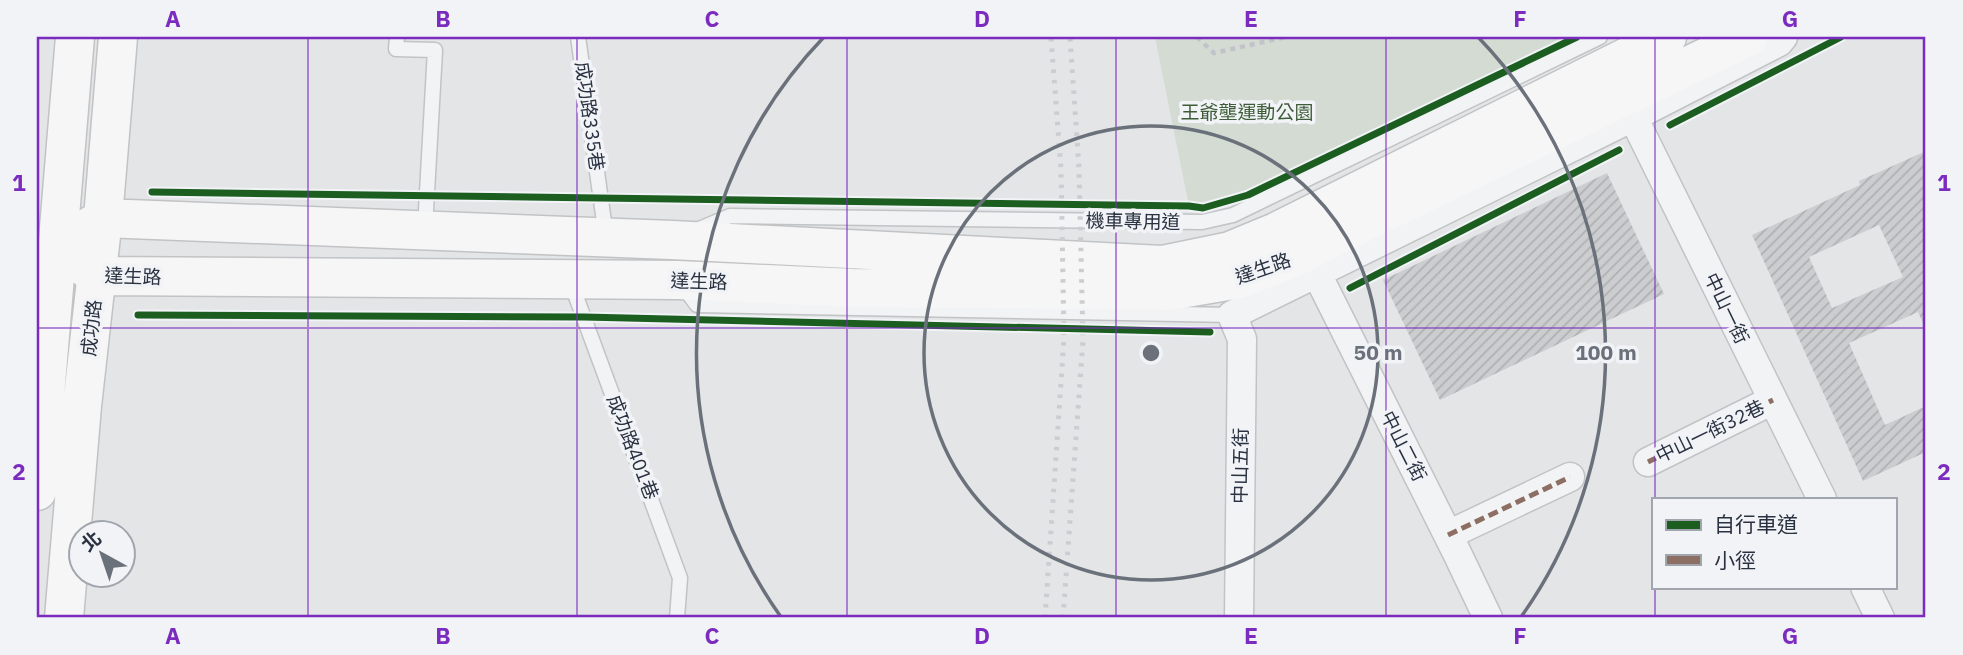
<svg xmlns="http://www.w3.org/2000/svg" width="1963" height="655" viewBox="0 0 1963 655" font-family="'IBM Plex Sans','Noto Sans TC',sans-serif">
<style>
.green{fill:#d3dbd3}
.building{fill:url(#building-hatch);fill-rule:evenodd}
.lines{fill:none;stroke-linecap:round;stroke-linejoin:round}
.lane-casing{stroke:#c1c3c5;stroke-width:17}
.street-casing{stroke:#c1c3c5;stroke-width:31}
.secondary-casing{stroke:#c1c3c5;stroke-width:41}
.path{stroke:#c2c3c8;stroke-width:4.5;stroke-dasharray:5 5;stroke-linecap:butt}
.lane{stroke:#f2f3f5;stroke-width:14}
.street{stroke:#f2f3f5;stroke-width:28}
.secondary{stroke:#f6f6f7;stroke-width:38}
.rail{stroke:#cccdd0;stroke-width:5;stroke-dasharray:3.5 7;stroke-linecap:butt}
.quiet{stroke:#8d6e63;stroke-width:5;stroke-dasharray:10 5;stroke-linecap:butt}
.cycleway-casing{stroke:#f1f3f7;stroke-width:11}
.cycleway{stroke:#1b5e20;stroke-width:7}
.grid{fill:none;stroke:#7b2cbf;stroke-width:2;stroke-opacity:0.55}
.ring{fill:none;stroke:#6b717b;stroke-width:3.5}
.labels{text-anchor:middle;stroke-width:7;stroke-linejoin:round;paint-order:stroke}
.park-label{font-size:19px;fill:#3e5c37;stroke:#f1f3f7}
.street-label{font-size:19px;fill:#2a3241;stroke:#f1f3f7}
.centre{fill:#6b717b;stroke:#f1f3f7;stroke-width:3.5}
.ring-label{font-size:21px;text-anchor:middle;font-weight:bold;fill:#6b717b;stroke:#f1f3f7;stroke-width:7;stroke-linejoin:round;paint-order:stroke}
.neatline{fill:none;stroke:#7b2cbf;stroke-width:2.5}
.grid-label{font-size:23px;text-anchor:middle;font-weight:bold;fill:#7b2cbf}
</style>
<defs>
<pattern id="building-hatch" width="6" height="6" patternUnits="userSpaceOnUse" patternTransform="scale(1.75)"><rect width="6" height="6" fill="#cbcdcf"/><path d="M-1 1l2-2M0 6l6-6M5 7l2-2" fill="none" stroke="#aeb0b3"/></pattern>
</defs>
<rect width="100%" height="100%" fill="#e3e5e7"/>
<path class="green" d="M1155 37H1577L1248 195 1203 208 1189 206Z"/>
<path class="building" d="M1926 151V330L1918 312 1849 343 1885 425 1926 406V452L1863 481 1752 235 1860 185 1859 181ZM1879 225 1903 277 1832 308 1809 257Z
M1607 173 1664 294 1440 400 1383 280Z"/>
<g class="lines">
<defs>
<path id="lane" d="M397 37 396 49 435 50 425 228
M578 37 606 236
M697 230 730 216 1202 222 1233 215 1600 37
M571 283 680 578 677 618
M683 286 697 305 1232 315"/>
<path id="street" d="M1633 117 1822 499
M1317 274 1457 553 1488 618
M1648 462 1773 400
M1448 535 1570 477
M1865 587 1880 618
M1239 618 1242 339 1232 315 1633 117 1779 42 1783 37"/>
<path id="secondary" d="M1667 37 1276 232 1230 251 1162 265 672 240 103 218 57 247 97 276 678 280 853 288 1169 291 1239 279 1294 258 1350 229 1748 37
M37 491 75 37
M64 618 82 406 103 218 118 37"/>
</defs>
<use href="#lane" class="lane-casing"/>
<use href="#street" class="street-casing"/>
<use href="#secondary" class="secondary-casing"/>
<path class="path" d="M1197 37 1214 53 1286 37"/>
<use href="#lane" class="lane"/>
<use href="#street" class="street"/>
<use href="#secondary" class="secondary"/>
<path class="rail" d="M1045 618 1064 338 1061 169 1051 37
M1063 618 1083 340 1079 168 1070 37"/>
<path class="quiet" d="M1648 462 1773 400
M1448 535 1570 477"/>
<defs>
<path id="cycleway" d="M1670 125 1841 37
M152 192 1189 206 1203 208 1248 195 1577 37
M1350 288 1619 150
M138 315 584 317 1210 332"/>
</defs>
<use href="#cycleway" class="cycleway-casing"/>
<use href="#cycleway" class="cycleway"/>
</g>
<path class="grid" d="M308 37V618M577 37V618M847 37V618M1116 37V618M1386 37V618M1655 37V499M37 328H1926M1655 587V618"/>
<g class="ring">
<circle cx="1151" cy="353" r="227"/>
<path d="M781 617A455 455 0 0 1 824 37M1478 37A455 455 0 0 1 1521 617"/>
</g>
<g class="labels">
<g class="park-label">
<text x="1247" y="119">王爺壟運動公園</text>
</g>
<g class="street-label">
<text transform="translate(590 116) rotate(82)" y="7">成功路335巷</text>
<text transform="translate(1133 221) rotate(1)" y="7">機車專用道</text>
<text transform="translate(1263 268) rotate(-19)" y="7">達生路</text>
<text transform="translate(133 276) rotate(2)" y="7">達生路</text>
<text transform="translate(699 281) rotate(2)" y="7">達生路</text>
<text transform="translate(1727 308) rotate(64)" y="7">中山一街</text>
<text transform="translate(91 328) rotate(-84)" y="7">成功路</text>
<text transform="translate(1710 431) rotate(-26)" y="7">中山一街32巷</text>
<text transform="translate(1404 446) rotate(63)" y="7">中山二街</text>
<text transform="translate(633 447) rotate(69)" y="7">成功路401巷</text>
<text transform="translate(1240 466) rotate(-89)" y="7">中山五街</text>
</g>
</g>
<circle cx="1151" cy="353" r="10" class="centre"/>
<g class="ring-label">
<text x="1378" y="360">50 m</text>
<text x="1606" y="360">100 m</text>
</g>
<rect width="1963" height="655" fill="none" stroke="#f1f3f7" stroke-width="77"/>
<rect x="1652" y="498" width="245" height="91" fill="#f1f3f7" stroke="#a1a6ae" stroke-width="2"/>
<rect x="1666" y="520" width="35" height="10" fill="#1b5e20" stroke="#a1a6ae" stroke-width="2"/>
<text x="1714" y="532" font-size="21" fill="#2a3241">自行車道</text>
<rect x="1666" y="555" width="35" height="10" fill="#8d6e63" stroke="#a1a6ae" stroke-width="2"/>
<text x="1714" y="568" font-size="21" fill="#2a3241">小徑</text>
<g transform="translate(102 554) rotate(320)"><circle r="33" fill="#f1f3f7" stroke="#a1a6ae" stroke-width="2"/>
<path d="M0-5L12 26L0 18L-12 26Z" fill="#6b717b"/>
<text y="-10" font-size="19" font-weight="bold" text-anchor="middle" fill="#2a3241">北</text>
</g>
<rect x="38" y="38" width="1886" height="578" class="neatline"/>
<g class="grid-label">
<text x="173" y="27">A</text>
<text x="443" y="27">B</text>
<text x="712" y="27">C</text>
<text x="982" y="27">D</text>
<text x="1251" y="27">E</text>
<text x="1520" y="27">F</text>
<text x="1790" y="27">G</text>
<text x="19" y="191">1</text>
<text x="1944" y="191">1</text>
<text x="19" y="480">2</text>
<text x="1944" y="480">2</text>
<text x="173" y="644">A</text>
<text x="443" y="644">B</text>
<text x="712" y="644">C</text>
<text x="982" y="644">D</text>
<text x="1251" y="644">E</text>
<text x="1520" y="644">F</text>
<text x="1790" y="644">G</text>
</g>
</svg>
